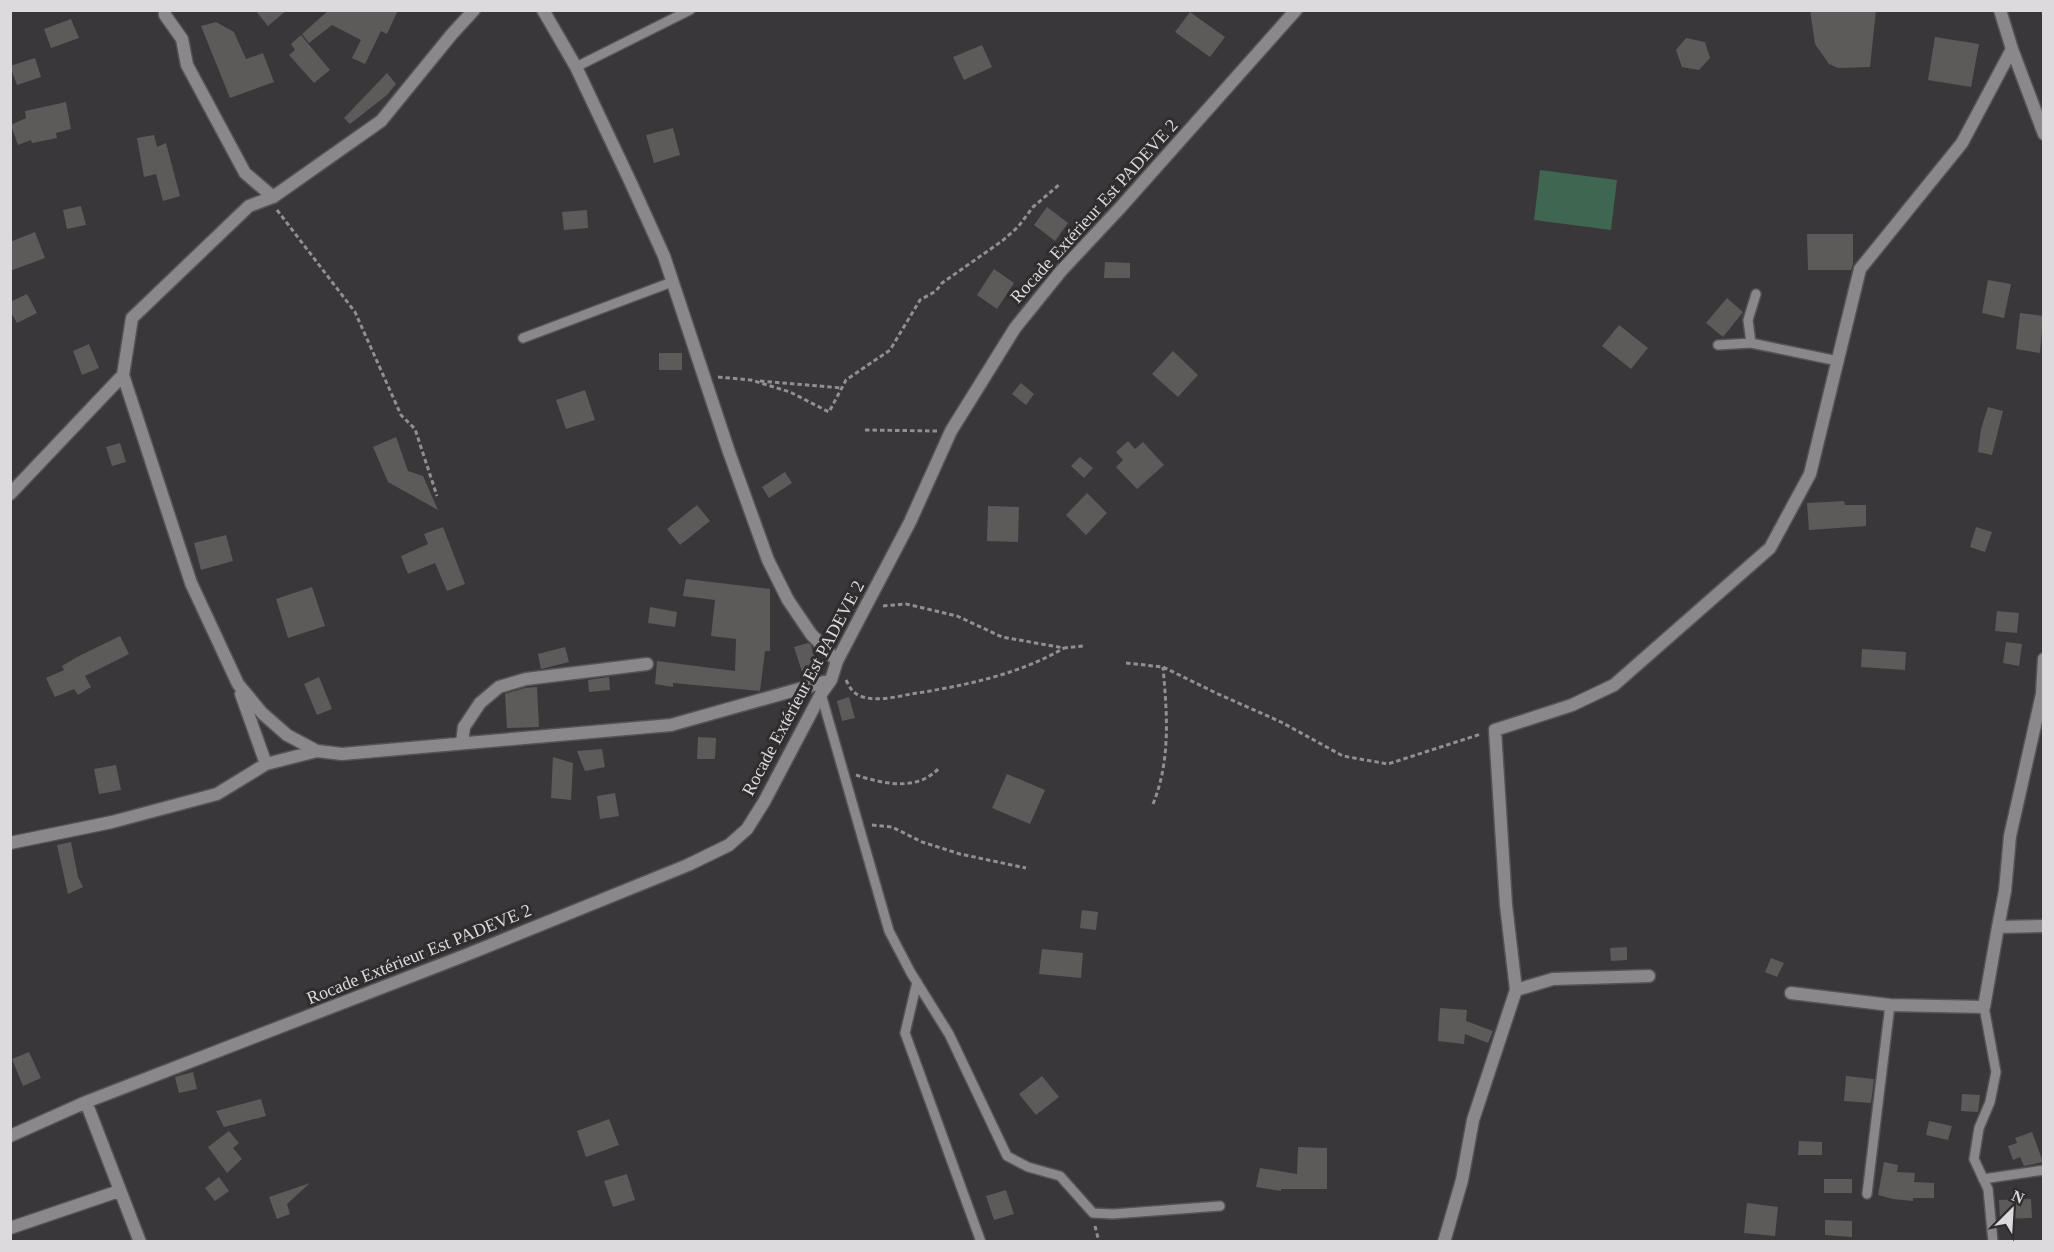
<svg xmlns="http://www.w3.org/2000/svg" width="2054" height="1252" viewBox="0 0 2054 1252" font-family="Georgia,serif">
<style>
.green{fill:#3f6651}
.building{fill:#5d5b59}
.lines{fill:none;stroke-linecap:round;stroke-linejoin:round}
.service-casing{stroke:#555355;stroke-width:12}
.minor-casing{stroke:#555355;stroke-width:15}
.path{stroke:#918f91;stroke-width:3;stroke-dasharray:4.5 3;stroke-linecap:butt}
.service{stroke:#8b888b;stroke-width:9}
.minor{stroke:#8b888b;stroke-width:12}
.labels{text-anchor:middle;stroke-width:6;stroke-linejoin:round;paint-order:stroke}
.street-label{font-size:18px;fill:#dcdadc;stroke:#2f2d2e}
</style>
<rect width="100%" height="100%" fill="#393739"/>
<path class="green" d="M1540 170 1617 180 1611 230 1534 220Z"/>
<path class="building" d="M255 10H287L268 26Z
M329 10H398L387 34 381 31 365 64 352 58 361 40 332 25 309 43 302 34Z
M1810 10H1876L1870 67 1838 68 1829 64 1815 44Z
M1190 12 1225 37 1210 57 1175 32Z
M71 19 79 38 51 48 44 29Z
M216 22 234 32 246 59 263 53 274 82 230 98 201 26Z
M301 35 330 70 314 83 289 55 295 50 291 44Z
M1935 37 1979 44 1971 87 1928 80Z
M1686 38 1705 42 1710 58 1699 70 1682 67 1676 50Z
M982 45 992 67 964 80 953 57Z
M35 58 41 77 17 85 10 66Z
M387 73 396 84 387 95 350 124 344 118Z
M66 102 71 129 56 133 57 138 32 143 31 140 18 145 11 125 26 118 25 111Z
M673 128 680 155 654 163 646 135Z
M154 135 157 147 166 143 180 196 163 201 156 174 144 177 137 138Z
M81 206 86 225 67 229 63 210Z
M1047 207 1068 223 1055 241 1034 225Z
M587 210 588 228 564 230 562 212Z
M35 232 45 258 10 271V242Z
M1807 234H1853V264L1851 270H1808Z
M1105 262 1130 263V278H1104Z
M994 269 1014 283 997 309 977 295Z
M1988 280 2011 284 2004 318 1982 313Z
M27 294 37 313 17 323 10 311V302Z
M1727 298 1743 312 1723 337 1706 323Z
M2020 313 2043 316 2040 353 2016 349Z
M1619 325 1648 348 1631 369 1602 346Z
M89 344 99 368 82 375 73 351Z
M1173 351 1198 375 1178 397 1152 374Z
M659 353H682V370H659Z
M1021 383 1034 394 1026 405 1012 394Z
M585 390 595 420 566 429 556 400Z
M1988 407 2003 411 1992 455 1978 452 1981 429Z
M396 437 408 471 423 476 438 510 388 482 373 447Z
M1128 441 1135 449 1143 442 1164 465 1137 489 1116 467 1123 460 1116 452Z
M120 443 126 462 112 466 106 447Z
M1080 457 1093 468 1084 478 1071 466Z
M785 472 792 483 769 498 762 487Z
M1087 493 1107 513 1086 535 1066 515Z
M1844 501 1845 505H1866V526L1809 530 1807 503Z
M697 505 710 521 680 545 667 529Z
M988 506 1019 507 1018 542 987 541Z
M443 527 465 584 447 591 435 563 408 574 401 556 428 544 424 534Z
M1976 527 1992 532 1985 552 1970 547Z
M226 535 233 561 201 570 194 543Z
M686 579 770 589V651H765L760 691 673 683V687L655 684 657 661 735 671 736 639 711 636 715 600 683 596Z
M312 587 325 626 288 638 276 599Z
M650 607 677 612 675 627 648 623Z
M1997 611 2019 613 2017 633 1995 631Z
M120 636 129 654 85 676 91 687 78 695 74 689 55 697 46 678 64 670 62 666 77 657Z
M2006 642 2022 644 2019 666 2003 663Z
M808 643 811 645 819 673 804 678 794 647Z
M565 647 569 662 541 669 538 654Z
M1862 649 1906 652 1905 670 1861 667Z
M319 677 332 709 317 715 304 684Z
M609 677 610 690 589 692 588 680Z
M537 687 539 727 507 728 505 694 525 688Z
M849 697 855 718 842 721 837 701Z
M698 737 716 738 715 759H697Z
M602 749 605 767 585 771 577 751Z
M553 757 573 763 571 800 551 798Z
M116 765 121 790 99 794 94 769Z
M1007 774 1045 790 1030 824 992 808Z
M615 793 619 816 600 819 597 796Z
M71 842 78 877 83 887 68 894 57 845Z
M1082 910 1098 912 1096 930 1080 928Z
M1627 947V960L1611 961 1610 948Z
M1042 949 1083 953 1081 978 1039 974Z
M1771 958 1784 963 1777 977 1765 972Z
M1440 1008 1467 1010 1466 1021 1493 1031 1488 1043 1465 1034 1464 1044 1438 1041Z
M29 1052 41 1078 23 1086 12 1059Z
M193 1072 197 1089 179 1093 175 1077Z
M1042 1076 1059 1097 1036 1115 1019 1094Z
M1846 1076 1874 1079 1871 1103 1844 1101Z
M1962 1094 1980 1095 1978 1112 1961 1111Z
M261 1099 266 1116 224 1127 216 1111Z
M609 1119 619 1145 586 1157 577 1131Z
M1929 1121 1952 1126 1948 1140 1926 1135Z
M229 1131 239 1143 233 1148 242 1159 227 1173 208 1147Z
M2032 1132 2043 1162 2024 1166 2020 1157 2013 1160 2008 1146 2017 1143 2015 1138Z
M1799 1141 1822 1142V1155H1798Z
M1298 1147 1327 1148V1189H1281V1191L1256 1187 1260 1168 1297 1174Z
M1884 1162 1898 1165 1897 1172 1915 1173 1914 1182 1934 1183V1198H1913V1201L1893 1199 1878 1195Z
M627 1174 635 1200 613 1207 604 1181Z
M219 1177 229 1191 215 1201 205 1188Z
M1824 1179H1852V1193H1824Z
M310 1183 287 1204 290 1214 277 1219 269 1197Z
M1006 1190 1014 1214 994 1220 986 1196Z
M2031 1199 2032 1218 2000 1219 1999 1200Z
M1747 1203 1778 1207 1775 1236 1744 1233Z
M1825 1220 1852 1221V1237L1825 1235Z"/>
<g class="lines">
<defs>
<path id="service" d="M576 67 690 10
M523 338 672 282
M1751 343 1748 320 1756 294
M1718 345 1751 343 1838 361
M821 694 889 931 911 973 949 1034 1007 1156 1028 1167 1060 1176 1093 1213 1113 1214 1220 1206
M917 982 905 1033 981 1242
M1984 1007 1996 1072 1990 1102 1979 1128 1974 1159 1988 1189 1993 1242
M1983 1179 2044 1170
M1867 1194 1890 1005"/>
<path id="minor" d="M165 10V15L182 39 187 65 245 173 273 197
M543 10 576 67 630 181 664 256 729 452 768 560 788 600 811 634 837 661
M2012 49 2044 134
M123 375 132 318 249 206 273 197 381 121 452 34 474 10
M10 494 123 375 191 583 238 684 262 713 287 735 317 751 342 754 671 725 831 680
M2044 659 2042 694 2010 836 2005 891 1998 927 2044 926
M241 694 266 764
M462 743 464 727 480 703 499 687 526 679 647 664
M10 843 112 822 217 794 266 764 317 751
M1516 990 1553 979 1649 976
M1791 993 1890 1005 1984 1007 1998 927
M86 1102 140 1242
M10 1136 86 1102 466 955 688 865 729 845 747 829 764 802 821 694 831 680 837 661 910 522 951 431 1015 328 1061 271 1120 208 1296 10
M10 1228 119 1191
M1444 1242 1462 1180 1473 1120 1516 990 1506 905 1495 730 1572 705 1614 685 1770 548 1810 474 1860 269 1962 143 2012 49 2000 10"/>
</defs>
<use href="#service" class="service-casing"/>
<use href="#minor" class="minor-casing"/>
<path class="path" d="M277 210 355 312 401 415 415 429 437 496
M718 377 751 380 790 392 829 412 846 380 890 350 920 300 936 291 942 283 1002 241 1018 227 1033 207 1060 184
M760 381 842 388
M865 430 937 431
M883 606 906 604 957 616 1002 637 1064 648 1083 646
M1126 663 1163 667 1216 693 1281 722 1343 756 1388 764 1481 734
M846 680C850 688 852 692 860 696 875 702 896 697 911 694 963 686 1018 675 1064 648
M856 775C884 784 918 792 940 767
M1153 804C1171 760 1167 713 1163 667
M872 825 892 827 922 842 960 854 1026 868
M1095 1226 1099 1242"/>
<use href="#service" class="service"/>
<use href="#minor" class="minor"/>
</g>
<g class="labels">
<g class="street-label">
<text transform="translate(1094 211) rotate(-48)" y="6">Rocade Extérieur Est PADEVE 2</text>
<text transform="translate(803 688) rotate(-62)" y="6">Rocade Extérieur Est PADEVE 2</text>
<text transform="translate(419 954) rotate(-22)" y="6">Rocade Extérieur Est PADEVE 2</text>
</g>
</g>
<rect width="2054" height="1252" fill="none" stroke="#dcdadc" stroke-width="24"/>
<g transform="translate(2012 1210) rotate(24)" stroke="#2f2d2e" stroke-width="4.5" paint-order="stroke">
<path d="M0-4.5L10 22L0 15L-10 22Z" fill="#dcdadc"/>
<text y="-9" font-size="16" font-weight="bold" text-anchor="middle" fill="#dcdadc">N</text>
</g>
</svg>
